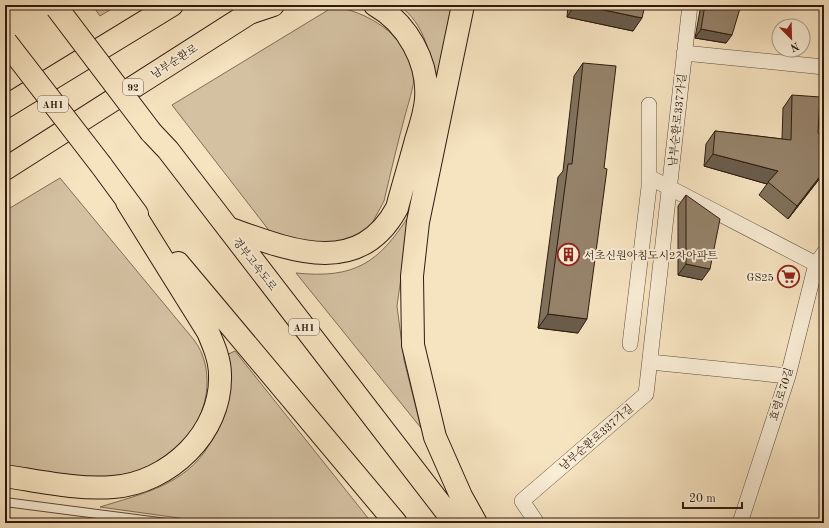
<svg xmlns="http://www.w3.org/2000/svg" width="829" height="528" viewBox="0 0 829 528" font-family="'Old Standard TT','Noto Serif KR',serif">
<style>
.green{fill:#d4c1a2;stroke:#816e58}
.lines{fill:none;stroke-linecap:round;stroke-linejoin:round}
.service-casing{stroke:#604d3b;stroke-width:10}
.minor-casing{stroke:#604d3b;stroke-width:16}
.primary-casing{stroke:#2e1b0f;stroke-width:24}
.trunk-casing{stroke:#2e1b0f;stroke-width:24}
.service{stroke:#f9edd6;stroke-width:8}
.minor{stroke:#f9edd6;stroke-width:15}
.primary{stroke:#f6e3c0;stroke-width:22}
.trunk{stroke:#f6e3c0;stroke-width:22}
.trunk-bridge-casing{stroke:#2e1b0f;stroke-width:24;stroke-linecap:butt}
.trunk-bridge{stroke:#f6e3c0;stroke-width:22}
.wall{fill:#81715c;stroke:#2e1b0f}
.shaded-wall{fill:#695c4b;stroke:#2e1b0f}
.building{fill:#96836b;stroke:#2e1b0f}
.labels{text-anchor:middle;stroke-width:4;stroke-linejoin:round;paint-order:stroke}
.shield{fill:#f9edd6;stroke:#6b5a4b;stroke-width:1}
.shield-label{font-size:10px;font-weight:bold;fill:#2e1b0f}
.street-label{font-size:11px;fill:#2e1b0f;stroke:#f9edd6}
.poi-label{font-size:11px;fill:#2e1b0f;stroke:#f9edd6;text-anchor:start}
</style>
<rect width="100%" height="100%" fill="#f6e3c0"/>
<filter id="stains"><feTurbulence type="fractalNoise" baseFrequency=".005" numOctaves="4"/><feColorMatrix values="0 0 0 0 .2 0 0 0 0 .09 0 0 0 0 .02 0 0 0 .5 -.17"/></filter>
<radialGradient id="worn" r=".72"><stop offset=".6" stop-color="#630" stop-opacity="0"/><stop offset="1" stop-color="#630" stop-opacity=".3"/></radialGradient>
<path class="green" d="M92 5H118L100 16Z
M398 5H456L435 89C433 60 425 22 398 5Z
M333 7C366 10 406 36 414 69 416 80 409 101 406 112 398 141 391 171 384 201L370 227 350 241 323 246 271 233 172 105Z
M60 178 194 340C214 366 210 408 189 433 178 447 161 461 145 470 139 474 115 480 107 480 98 481 87 478 77 477 53 473 29 470 5 467V211Z
M410 214 397 306 404 360 421 428 296 273C355 279 379 263 410 214Z
M235 351 372 523H215L100 507C141 494 186 485 209 445 213 439 218 431 220 423 224 404 223 376 224 356Z"/>
<g class="lines">
<defs>
<path id="service" d="M5 502 167 523"/>
<path id="minor" d="M684 53 824 67
M630 344 649 187V105V177L816 264
M650 362 788 376
M537 523 522 501 646 394 690 5
M740 523 788 376 816 264 824 253"/>
<path id="primary" d="M5 107 172 5
M5 169 262 5"/>
<path id="trunk" d="M463 5 418 222 412 276 413 345 435 437 461 496 476 523
M252 12 273 5
M151 132 168 150 455 523
M101 165 137 214
M228 228C287 249 358 280 397 208 403 185 410 163 416 140 420 127 425 113 426 99 429 62 407 23 375 5
M178 263 396 523
M5 476C39 481 79 490 113 487 169 483 222 433 220 375 220 360 214 346 208 332L127 202"/>
</defs>
<use href="#service" class="service-casing"/>
<use href="#minor" class="minor-casing"/>
<use href="#primary" class="primary-casing"/>
<use href="#trunk" class="trunk-casing"/>
<use href="#service" class="service"/>
<use href="#minor" class="minor"/>
<use href="#primary" class="primary"/>
<use href="#trunk" class="trunk"/>
<defs>
<path id="trunk-bridge" d="M57 8 151 132
M6 42 101 165"/>
</defs>
<use href="#trunk-bridge" class="trunk-bridge-casing"/>
<use href="#trunk-bridge" class="trunk-bridge"/>
</g>
<path class="wall" d="M568 5H645L633 31 567 17Z
M701 5H741L726 43 695 38Z
M583 63 578 333 538 328 558 177 563 171 574 76Z
M792 95 824 173 788 219 759 195 767 184 704 166 706 144 715 131 782 139 783 108Z
M686 195 702 280 678 275V206Z"/>
<path class="shaded-wall" d="M575 5H580L642 18 633 31 567 17Z
M701 29 732 35 726 43 695 38Z
M713 154 778 171 767 184 704 166Z
M824 171V173L788 219 797 206Z
M686 264 710 269 702 280 678 275Z
M548 314 587 319 578 333 538 328Z"/>
<path class="building" d="M580 5H645L642 18Z
M705 5H741L732 35 701 29Z
M583 63 616 66 604 168 607 169 587 319 548 314 568 164H572Z
M792 95 820 97 818 133 824 139V171L797 206 768 182 778 171 713 154 715 131 791 140Z
M686 195 720 219 710 269 686 264Z"/>
<defs>
<symbol id="building-ring" viewBox="-11 -11 22 22"><circle r="9.5" fill="#f9edd6" stroke="#8f2418" stroke-width="1.5"/><path d="M-4-6H4V6H1V3H-1V6H-4ZM-2.5-4.3h1.7v1.8h-1.7ZM.8-4.3h1.7v1.8H.8ZM-2.5-1h1.7V.8h-1.7ZM.8-1h1.7V.8H.8Z" fill="#8f2418"/></symbol>
<symbol id="supermarket-ring" viewBox="-11 -11 22 22"><circle r="9.5" fill="#f9edd6" stroke="#8f2418" stroke-width="1.5"/><path d="M-6-5.5h2.5l.6 2H6L4.5 2H-2.5L-4.4-4H-6ZM-1.5 3.2a1.3 1.3 0 1 0 .1 0ZM3 3.2a1.3 1.3 0 1 0 .1 0Z" fill="#8f2418"/></symbol>
</defs>
<g fill-rule="evenodd">
<use href="#building-ring" x="556" y="242" width="25" height="25"/>
<use href="#supermarket-ring" x="776" y="264" width="25" height="25"/>
</g>
<g class="labels">
<g class="shield">
<rect x="123" y="79" width="20" height="16" rx="3"/>
<rect x="38" y="96" width="30" height="16" rx="3"/>
<rect x="289" y="319" width="30" height="16" rx="3"/>
</g>
<g class="shield-label">
<text x="133" y="91">92</text>
<text x="53" y="108">AH1</text>
<text x="304" y="331">AH1</text>
</g>
<g class="street-label">
<text transform="translate(174 61) rotate(-33)" y="4">남부순환로</text>
<text transform="translate(677 120) rotate(-84)" y="4">남부순환로337가길</text>
<text transform="translate(255 264) rotate(52)" y="4">경부고속도로</text>
<text transform="translate(781 394) rotate(-73)" y="4">효령로70길</text>
<text transform="translate(596 437) rotate(-41)" y="4">남부순환로337가길</text>
</g>
<g class="poi-label">
<text x="584" y="259">서초신원아침도시2차아파트</text>
<text x="774" y="281" text-anchor="end">GS25</text>
</g>
</g>
<rect width="829" height="528" fill="none" stroke="#f6e3c0" stroke-width="20"/>
<rect x="6" y="6" width="817" height="516" fill="none" stroke="#2e1b0f" stroke-width="2"/>
<rect x="10" y="10" width="809" height="508" fill="none" stroke="#2e1b0f"/>
<g transform="translate(791 38) rotate(157)"><circle r="19" fill="#f9edd6" stroke="#a89986"/>
<path d="M0-3L7 15L0 10L-7 15Z" fill="#8f2418"/>
<text y="-6" font-size="11" font-weight="bold" text-anchor="middle" fill="#2e1b0f">N</text>
</g>
<path d="M683 502v6h59v-6" fill="none" stroke="#2e1b0f" stroke-width="2"/>
<text x="689" y="502" font-size="12" fill="#2e1b0f" stroke="#f9edd6" stroke-width="3" paint-order="stroke">20 m</text>
<rect width="100%" height="100%" filter="url(#stains)"/>
<rect width="100%" height="100%" fill="url(#worn)"/>
</svg>
